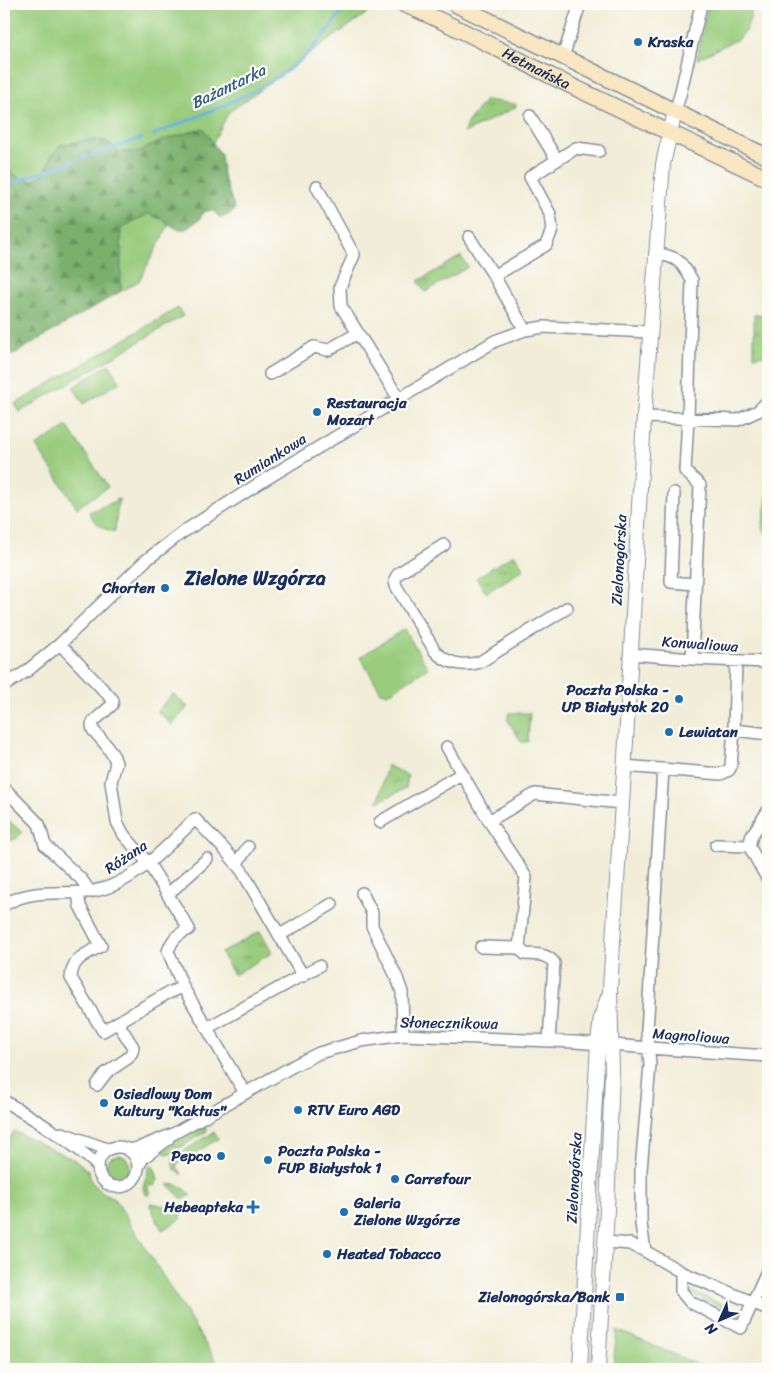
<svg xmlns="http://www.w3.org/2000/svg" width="772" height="1373" viewBox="0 0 772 1373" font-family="Sriracha,sans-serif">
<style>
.grass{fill:#99cc7d;stroke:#5a7e6e}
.forest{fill:url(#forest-firs);stroke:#4a7065}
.park{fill:url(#park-tufts);stroke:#5a7e6e}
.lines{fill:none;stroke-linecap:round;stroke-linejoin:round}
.stream{stroke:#64b0dd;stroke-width:3}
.minor-casing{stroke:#868e9b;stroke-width:14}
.tertiary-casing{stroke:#868e9b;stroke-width:16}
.secondary-casing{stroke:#868e9b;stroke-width:18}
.minor{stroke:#fff;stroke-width:11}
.tertiary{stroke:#fff;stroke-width:14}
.secondary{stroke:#f9e7c3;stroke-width:15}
.poi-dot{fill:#1f6fb2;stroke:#fdfcf7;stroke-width:2}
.labels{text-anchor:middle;stroke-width:4.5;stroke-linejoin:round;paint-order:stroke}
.poi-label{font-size:15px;font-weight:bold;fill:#1b2f5e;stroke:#fdfcf7;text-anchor:start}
.street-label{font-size:15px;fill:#1b2f5e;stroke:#fdfcf7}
.water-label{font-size:16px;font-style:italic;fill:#355c8a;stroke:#fdfcf7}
.district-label{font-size:20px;font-weight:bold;fill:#1b2f5e;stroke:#fdfcf7}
</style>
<defs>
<pattern id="forest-firs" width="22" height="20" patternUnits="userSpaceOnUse" patternTransform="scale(1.25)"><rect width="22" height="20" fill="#7ab06c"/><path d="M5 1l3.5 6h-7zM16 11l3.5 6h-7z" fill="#63905c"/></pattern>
<pattern id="park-tufts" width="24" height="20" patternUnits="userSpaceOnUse" patternTransform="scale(1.25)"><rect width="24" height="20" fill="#99cc7d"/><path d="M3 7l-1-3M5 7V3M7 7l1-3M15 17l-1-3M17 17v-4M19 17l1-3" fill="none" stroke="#7ca66a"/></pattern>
</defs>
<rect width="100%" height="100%" fill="#fdfcf7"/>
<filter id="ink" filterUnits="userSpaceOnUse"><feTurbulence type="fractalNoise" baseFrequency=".02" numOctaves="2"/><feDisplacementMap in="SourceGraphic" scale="10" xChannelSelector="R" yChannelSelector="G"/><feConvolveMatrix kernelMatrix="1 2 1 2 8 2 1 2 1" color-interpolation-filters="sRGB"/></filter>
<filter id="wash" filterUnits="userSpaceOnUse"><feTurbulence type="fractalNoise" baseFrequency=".0096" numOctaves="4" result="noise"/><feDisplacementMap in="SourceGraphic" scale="20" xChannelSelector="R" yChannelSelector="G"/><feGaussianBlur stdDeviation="1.12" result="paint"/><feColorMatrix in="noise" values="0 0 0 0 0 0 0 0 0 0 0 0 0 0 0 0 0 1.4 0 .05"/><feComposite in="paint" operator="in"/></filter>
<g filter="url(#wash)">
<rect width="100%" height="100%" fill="#f1edd8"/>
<path class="grass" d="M4 4H379L377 6 229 112 139 281 4 357Z
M711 4H748L751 10V16L746 30 740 38 697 59 707 8Z
M178 308 183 316 20 412 15 404Z
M109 364 120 382 84 404 73 387Z
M67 426 108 487 77 508 36 446Z
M117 499 120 500 118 502 115 532C103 530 94 523 89 512L116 501Z
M404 629 428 668 388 694 381 692 360 657Z
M204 1125 207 1131 170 1154 160 1152Z
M14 1131 77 1161 89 1172 91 1181 101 1191 115 1199 221 1369H4V1150Z
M214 1132 218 1139 176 1165 182 1174C174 1171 172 1166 173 1158Z
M106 1167a12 12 0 1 1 24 0a12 12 0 1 1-24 0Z
M153 1165 156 1172 158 1180 154 1186 150 1185 148 1187V1190L150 1193 149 1196 144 1193 143 1187 149 1168 150 1166Z
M175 1184C182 1186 186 1189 191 1195L183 1200 168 1185Z
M151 1203 179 1209 181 1211V1219L162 1230 150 1206Z
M686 1288 742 1313 741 1316 686 1292Z
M617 1330 708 1369H614L613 1366Z"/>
<path class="forest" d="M203 128 221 155 223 175 234 207V211L224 217H219L212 210 203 212 200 219 186 229H177L163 220 148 214 121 228V291L4 360V163C13 175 16 178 32 181L45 173 51 156 61 145 86 140H105L120 152H137L163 140Z"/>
<path class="park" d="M485 100 516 104V107L464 133V132L467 123Z
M461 256 468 267 425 292 418 281Z
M768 314V355L754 356V315Z
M768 495V535L762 529 767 497Z
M514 554 524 569 486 593 476 578Z
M173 694 188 707 172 725 157 711Z
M509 713H530L528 742H521L507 719Z
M387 765 408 776 406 788 378 802Z
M8 820 22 832 16 839 6 842 4 840V822Z
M260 931 272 953 234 975 221 953Z"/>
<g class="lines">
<path class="stream" d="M153 135C206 112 270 92 311 50 324 36 336 20 347 5
M4 185 142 138"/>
</g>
</g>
<g filter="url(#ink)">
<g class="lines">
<defs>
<path id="minor" d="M563 57 580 4
M675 111 680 95 701 5
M557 160 576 148 599 151
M317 187 354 255 340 287 341 306 399 399
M469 237 494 276
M655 253C678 257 681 261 692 280L688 418 685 471 700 485 692 659
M525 330 494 276 546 245 552 230 550 214 530 177 557 160 530 116
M270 374 314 347 328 350 358 333
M644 417 738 420 758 411 768 401
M674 493 671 582 695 584
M444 545 399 573C395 578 394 580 396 586L435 651C446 664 465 667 480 662L567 608
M60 644 113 700 112 705 94 721 92 725 93 730 107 746 114 757 116 763 111 782 117 822 124 835 149 864 189 929C177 935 173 938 168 951L183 987 245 1093
M631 654 692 659 768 662
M4 686 27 671 60 644 145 561 183 532 266 479 495 341 525 330 544 327 649 332
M734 730 736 662
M447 747 489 821 535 794 621 803
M624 766 721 774 729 770 731 766 734 730 768 734
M663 769 647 1031 650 1065 641 1170V1224L645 1251 681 1272 768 1309
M5 789 39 824 45 845 81 879 90 892
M489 821 526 877 519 948 525 954C535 955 547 953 554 963L549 1041
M380 822 461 774
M716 845 749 846 767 878
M749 846 752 835 768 811
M236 864 248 847
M78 893 80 906 101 946C85 955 72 958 71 978L103 1031 166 994 183 987
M362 893 372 913V926L397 978 402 992 403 1035
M168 894 207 859
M4 905C33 887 62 896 94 891 134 884 167 846 195 819L226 851 242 871 303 976
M280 935 332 904
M481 947 519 948
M207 1028 319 966
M97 1085 106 1073 128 1058 132 1052 133 1047 118 1023
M4 1101C36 1120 70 1140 97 1165
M62 1133 107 1149
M98 1167a20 20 0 1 1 40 0a20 20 0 1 1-40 0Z
M129 1150 141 1147 173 1134 295 1065 319 1053 361 1041 403 1035 575 1042 649 1048 768 1056
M138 1167 143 1158 168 1139
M606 1242 630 1244 645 1251
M681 1272V1291L690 1302 741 1328 768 1269"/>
<path id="tertiary" d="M580 1369 598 1043 601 1017 608 997
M598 1369 607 1210 612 1070 610 989 626 741 644 417 663 164 675 111"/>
<g id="secondary">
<path id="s1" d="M403 4C453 24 501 51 549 75 622 111 695 144 768 179"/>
<path d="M455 4 768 157"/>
</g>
</defs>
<use href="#minor" class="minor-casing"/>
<use href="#tertiary" class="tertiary-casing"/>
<use href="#secondary" class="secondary-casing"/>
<use href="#minor" class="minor"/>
<use href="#tertiary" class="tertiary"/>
<use href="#secondary" class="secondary"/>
</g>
</g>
<g class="poi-dot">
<circle cx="638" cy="42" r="5"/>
<circle cx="317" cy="412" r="5"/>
<circle cx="165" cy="588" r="5"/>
<circle cx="679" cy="699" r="5"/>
<circle cx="669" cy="732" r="5"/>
<circle cx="104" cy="1103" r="5"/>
<circle cx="298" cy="1110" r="5"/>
<circle cx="221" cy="1156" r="5"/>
<circle cx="268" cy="1160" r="5"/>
<circle cx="395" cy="1179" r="5"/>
<path d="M250.5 1199.5h5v5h5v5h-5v5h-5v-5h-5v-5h5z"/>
<circle cx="344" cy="1212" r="5"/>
<circle cx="327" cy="1254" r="5"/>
<rect x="615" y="1292" width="10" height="10" rx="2.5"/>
</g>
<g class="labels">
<g class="poi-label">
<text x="648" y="47">Kraska</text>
<text x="327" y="408">Restauracja<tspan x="327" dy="17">Mozart</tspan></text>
<text x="155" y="593" text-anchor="end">Chorten</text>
<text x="669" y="695" text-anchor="end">Poczta Polska -<tspan x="669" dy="17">UP Białystok 20</tspan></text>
<text x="679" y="737">Lewiatan</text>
<text x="114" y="1099">Osiedlowy Dom<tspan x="114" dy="17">Kultury "Kaktus"</tspan></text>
<text x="308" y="1115">RTV Euro AGD</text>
<text x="278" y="1156">Poczta Polska -<tspan x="278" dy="17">FUP Białystok 1</tspan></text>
<text x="211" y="1161" text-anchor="end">Pepco</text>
<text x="405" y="1184">Carrefour</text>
<text x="354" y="1208">Galeria<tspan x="354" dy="17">Zielone Wzgórze</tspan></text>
<text x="243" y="1212" text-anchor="end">Hebeapteka</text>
<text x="337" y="1259">Heated Tobacco</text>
<text x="610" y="1302" text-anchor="end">Zielonogórska/Bank</text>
</g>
<g class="street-label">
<text dy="5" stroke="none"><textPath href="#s1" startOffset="148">Hetmańska</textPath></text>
<text transform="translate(270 459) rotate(-32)" y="5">Rumiankowa</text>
<text transform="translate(619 560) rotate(-87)" y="5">Zielonogórska</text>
<text transform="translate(700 644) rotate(4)" y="5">Konwaliowa</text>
<text transform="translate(126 857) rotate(-34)" y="5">Różana</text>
<text transform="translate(449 1023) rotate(1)" y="5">Słonecznikowa</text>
<text transform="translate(691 1036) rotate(4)" y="5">Magnoliowa</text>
<text transform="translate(574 1178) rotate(-87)" y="5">Zielonogórska</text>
</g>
<g class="water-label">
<text transform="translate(228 86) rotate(-26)" y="6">Bażantarka</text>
</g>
<g class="district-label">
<text x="255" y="585">Zielone Wzgórza</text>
</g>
</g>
<rect width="772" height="1373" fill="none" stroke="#fdfcf7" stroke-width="20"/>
<g transform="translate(720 1320) rotate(225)" stroke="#fdfcf7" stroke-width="4" paint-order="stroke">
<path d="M0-4L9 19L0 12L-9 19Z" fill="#1b2f5e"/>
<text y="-8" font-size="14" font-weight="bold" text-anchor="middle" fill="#1b2f5e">N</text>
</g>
</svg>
